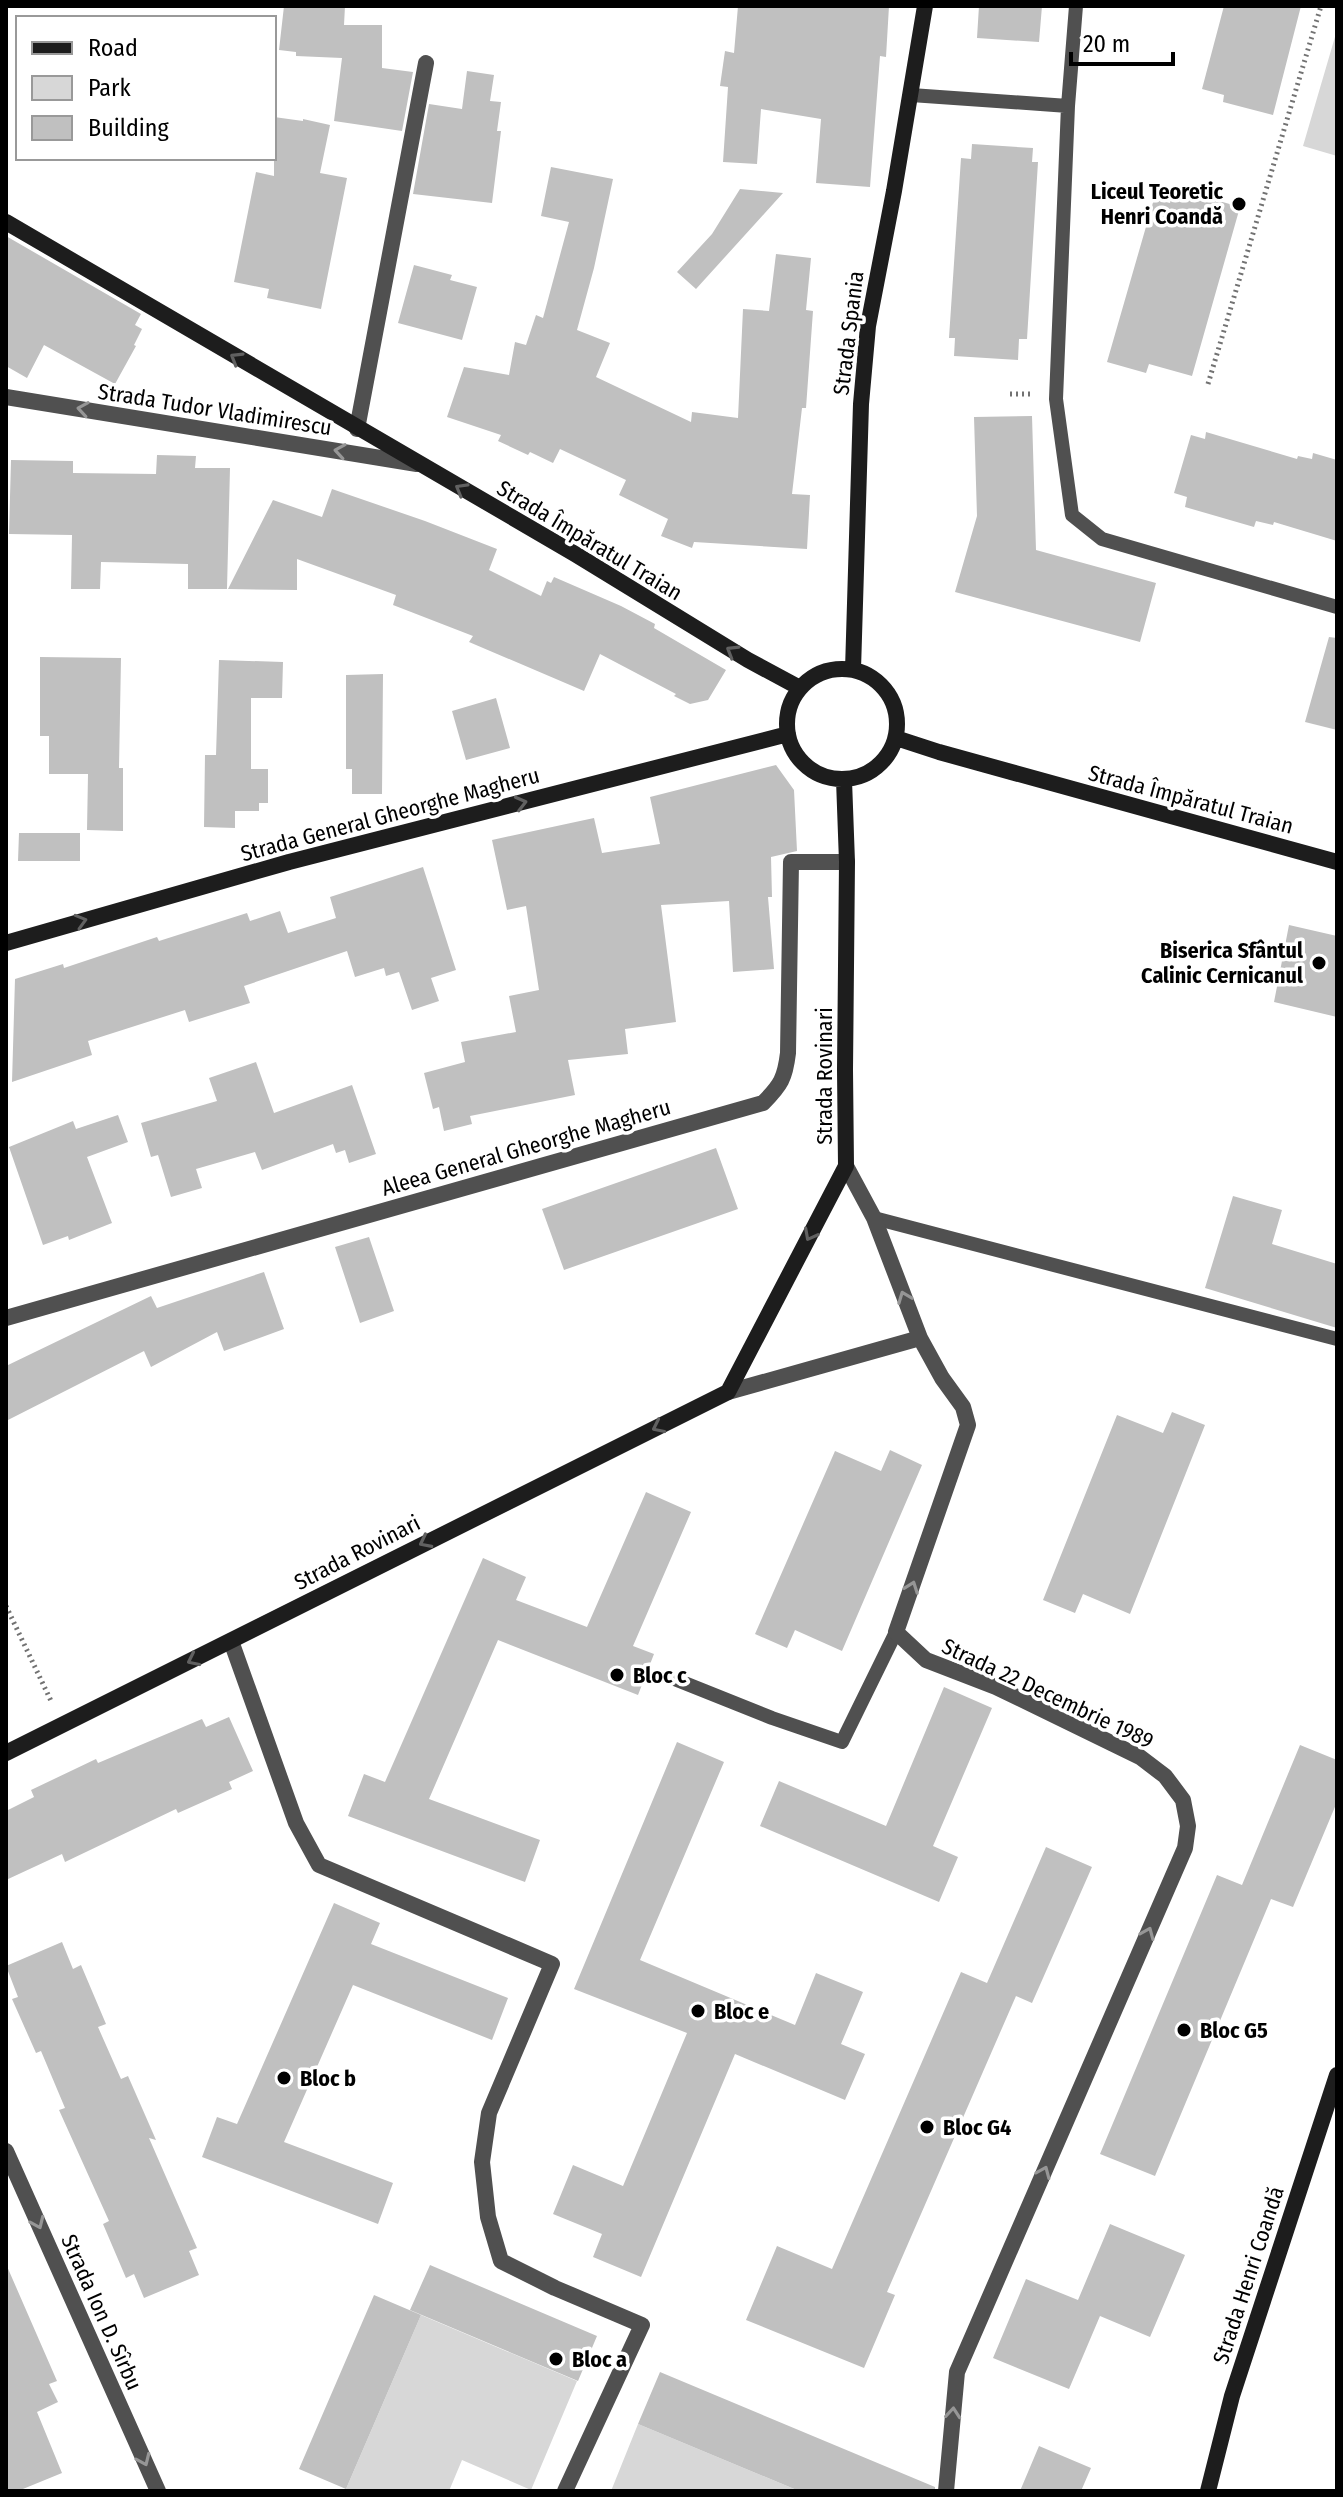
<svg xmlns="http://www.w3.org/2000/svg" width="1343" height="2497" viewBox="0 0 1343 2497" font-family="'Fira Sans Condensed',sans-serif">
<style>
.green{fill:#d7d7d7}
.building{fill:#c0c0c0}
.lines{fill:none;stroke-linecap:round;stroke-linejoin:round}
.path{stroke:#727272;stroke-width:5;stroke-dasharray:2 4;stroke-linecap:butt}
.lane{stroke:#505050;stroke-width:14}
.street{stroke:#505050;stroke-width:16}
.secondary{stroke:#1d1d1d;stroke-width:16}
.oneway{stroke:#616161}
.oneway2{stroke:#969696}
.poi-dot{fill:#000;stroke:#fff;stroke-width:3}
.labels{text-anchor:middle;stroke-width:7;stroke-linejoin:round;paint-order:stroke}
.poi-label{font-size:22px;font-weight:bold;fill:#000;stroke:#fff;text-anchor:start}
.street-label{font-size:22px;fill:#000;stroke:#fff}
</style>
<rect width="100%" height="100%" fill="#fff"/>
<path class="green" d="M1337 30V156L1303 146Z
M421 2315 577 2381 531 2490 462 2460 449 2491H352L346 2489Z
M638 2424 799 2491H611Z"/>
<path class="building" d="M284 6H345L344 25H382V68L413 72 402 131 334 121 342 58 296 56V52L279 50Z
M738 6H889L886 57 880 56 870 187 816 183 821 119 761 109 757 164 723 162 728 87 720 86 725 51 734 53Z
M979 6H1042L1039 42 977 38Z
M1224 6H1301L1273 115 1223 102 1224 95 1202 89Z
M467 71 494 75 490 101 501 102 497 131H501L492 203 413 194 429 104 462 109Z
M274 117 303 121V119L330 125 320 173 347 178 321 309 267 298 269 289 234 282 256 172 274 176Z
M972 144 1033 148 1032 162H1038L1027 339H1019L1018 360 954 356 955 338H949L961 158 971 159Z
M551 167 613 179 594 268 577 330 610 343 596 377 691 422 692 412 738 418 743 309 769 311 776 254 811 258 806 310 813 311 806 408H802L792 494 810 495 807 549 694 542 692 548 661 536 668 519 619 495 626 480 560 449 553 463 530 452 528 455 498 441 501 435 447 417 464 367 509 375 515 342 526 345 536 315 543 318 569 222 541 216Z
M1174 188 1240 207 1192 376 1149 364 1146 373 1107 362 1154 199 1170 203Z
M740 189 783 193 696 289 677 272 712 234Z
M6 236 141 314 135 325 142 329 134 345 136 346 115 384 44 345 27 378 6 366Z
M414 265 452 275 450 280 477 287 462 340 398 323Z
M1032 416 1036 550 1156 583 1140 642 955 592 977 516 974 417Z
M1206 432 1297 459 1298 456 1312 459 1313 453 1337 460V541L1274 522 1273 525 1256 521 1254 527 1185 507 1187 497 1174 493 1191 435 1205 439Z
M157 455 196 456 195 468H230L227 589H188V564L101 562 100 589H71L72 535 9 534 11 460 73 461V473L156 474Z
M332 489 425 521 497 549 489 570 541 596 547 581 551 583 554 577 621 606 655 624 654 628 726 670 708 700 690 704 674 696 676 694 600 654 584 691 469 642 473 636 393 605 396 595 297 559V590L228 589 273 500 322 517Z
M1329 637 1337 638V730L1305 722Z
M40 657 121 658 119 768H123V831L87 830 88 774H49V736H40Z
M219 660 283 662 282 698H251V769H268V803H259V811H235V828L204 827 205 755H216Z
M383 674 382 794H352V769H346V675Z
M496 698 510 748 466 760 452 711Z
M776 765 794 790 797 851 771 857 772 897H768L774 969 733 972 729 901 661 905 676 1022 625 1029 628 1054 568 1060 575 1095 470 1116 472 1124 444 1131 439 1107 433 1109 424 1073 465 1062 461 1042 516 1032 509 996 539 990 526 906 507 910 492 840 594 818 602 853 660 844 650 797Z
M19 833H80V861H18Z
M423 867 456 970 431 978 439 1001 412 1010 399 972 386 976 384 968 355 977 347 951 244 986 250 1003 189 1022 185 1010 88 1041 92 1055 12 1082 15 979 63 964 64 968 157 937 159 941 247 913 250 921 280 911 288 933 336 918 330 897Z
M1289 925 1337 936V1017L1274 1002Z
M256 1062 274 1113 352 1085 376 1154 349 1163 345 1150 336 1153 333 1144 262 1170 255 1152 196 1169 202 1188 171 1197 158 1155 151 1157 141 1123 217 1101 209 1078Z
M118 1115 128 1142 87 1157 112 1223 69 1240 68 1236 43 1245 9 1147 73 1121 76 1129Z
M716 1148 738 1209 564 1270 542 1209Z
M1233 1196 1282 1210 1272 1244 1337 1264V1328L1205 1288Z
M369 1237 394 1311 360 1323 335 1247Z
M264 1272 284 1329 224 1351 217 1332 151 1367 144 1351 6 1421V1366L151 1296 157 1308Z
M1172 1412 1205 1425 1130 1614 1083 1594 1075 1613 1043 1600 1117 1415 1163 1433Z
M890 1450 922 1465 842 1651 795 1630 787 1648 755 1634 835 1451 881 1471Z
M646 1492 691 1512 633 1646 654 1654 638 1695 498 1640 429 1799 540 1840 525 1882 348 1816 364 1774 385 1782 483 1558 526 1577 516 1600 587 1627Z
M944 1687 992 1708 933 1846 958 1857 939 1902 760 1826 779 1781 886 1826Z
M229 1717 253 1771 229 1782 232 1789 178 1813 176 1809 65 1862 62 1854 6 1880V1811L34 1797 31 1790 96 1759 98 1763 202 1719 206 1727Z
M677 1742 724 1762 640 1960 795 2025 816 1973 863 1992 841 2044 865 2054 845 2100 735 2054 641 2277 593 2257 602 2234 553 2214 573 2165 623 2186 687 2033 574 1989Z
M1300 1745 1337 1760V1802L1293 1907 1271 1899 1155 2176 1100 2154 1217 1875 1242 1885Z
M1046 1847 1092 1867 1032 2003 1016 1996 887 2292 895 2295 864 2368 746 2320 777 2246 832 2269 961 1972 987 1983Z
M334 1903 380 1923 371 1944 508 1998 492 2040 353 1985 284 2142 393 2183 378 2224 202 2157 217 2117 237 2124Z
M62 1942 73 1969 81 1965 106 2024 98 2027 121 2079 128 2076 156 2140 149 2138 197 2248 189 2251 199 2275 144 2298 134 2274 126 2278 103 2224 109 2221 59 2110 65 2108 41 2051 36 2053 12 1999 18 1997 6 1966Z
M1110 2224 1185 2255 1150 2337 1100 2316 1069 2389 993 2358 1026 2279 1078 2300Z
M6 2264 57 2381 49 2384 58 2402 37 2412 62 2473 18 2491H6Z
M430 2265 597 2336 578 2381 410 2310Z
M374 2295 421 2315 346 2489 299 2469Z
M660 2372 935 2487V2491H799L638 2424Z
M1039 2446 1091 2468 1081 2491H1020Z"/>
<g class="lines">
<path class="path" d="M1208 384 1321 6
M1010 394H1033
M6 1606 52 1703"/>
<path class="lane" d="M1076 6 1068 106 1056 399 1072 515 1102 539 1337 607
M911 95 1068 106
M874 1218 1337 1339
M672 1678 772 1718 842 1742 896 1632"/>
<path class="street" d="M6 397 417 464
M357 429 426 63
M846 1166 874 1218 920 1338 942 1378 963 1407 968 1425 896 1632 926 1660 996 1687 1140 1757 1165 1776 1183 1800 1188 1826 1185 1848 957 2372 946 2491
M6 1318 763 1103C781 1085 785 1078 788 1053L791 862H847
M728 1392 920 1338
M231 1641 296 1823 319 1865 552 1964 489 2113 482 2162 488 2217 501 2261 555 2288 642 2325 565 2491
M6 2151 158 2491"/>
<path class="secondary" d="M6 222 575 554 748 660 800 688
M787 724a55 55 0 1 1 110 0a55 55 0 1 1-110 0Z
M853 670 861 404 868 326 894 191 925 6
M896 738 939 752 1337 862
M6 943 289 862 788 734
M6 1753 728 1392 846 1166 845 1070 847 862 844 780
M1208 2491 1232 2396 1337 2075"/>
</g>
<defs><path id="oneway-chevron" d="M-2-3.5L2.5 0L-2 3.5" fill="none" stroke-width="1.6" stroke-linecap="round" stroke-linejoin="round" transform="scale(2)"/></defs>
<g class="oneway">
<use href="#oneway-chevron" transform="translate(236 358) rotate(-149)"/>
<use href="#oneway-chevron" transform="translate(461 489) rotate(-150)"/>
<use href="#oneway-chevron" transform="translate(732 651) rotate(-149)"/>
<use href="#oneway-chevron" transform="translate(521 803) rotate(-14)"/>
<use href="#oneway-chevron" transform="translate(81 921) rotate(-16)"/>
<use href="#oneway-chevron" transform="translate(810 1235) rotate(118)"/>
<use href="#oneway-chevron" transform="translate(658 1427) rotate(154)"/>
<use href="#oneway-chevron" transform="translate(425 1542) rotate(153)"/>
<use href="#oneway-chevron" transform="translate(193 1660) rotate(154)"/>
</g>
<g class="oneway2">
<use href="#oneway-chevron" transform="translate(83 409) rotate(-171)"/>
<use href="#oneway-chevron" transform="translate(340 451) rotate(-171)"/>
<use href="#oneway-chevron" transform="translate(904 1297) rotate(-111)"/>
<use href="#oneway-chevron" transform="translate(912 1587) rotate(-70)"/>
<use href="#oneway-chevron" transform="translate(1148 1933) rotate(-67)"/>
<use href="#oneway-chevron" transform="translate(1044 2172) rotate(-67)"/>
<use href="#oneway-chevron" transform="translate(38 2223) rotate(66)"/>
<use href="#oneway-chevron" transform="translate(953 2413) rotate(-85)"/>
<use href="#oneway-chevron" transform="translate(144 2460) rotate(66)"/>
</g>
<g class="poi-dot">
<circle cx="1239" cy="204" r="8"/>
<circle cx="1319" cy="963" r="8"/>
<circle cx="617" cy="1675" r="8"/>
<circle cx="698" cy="2011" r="8"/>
<circle cx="1184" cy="2030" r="8"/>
<circle cx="284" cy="2078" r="8"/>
<circle cx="927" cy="2127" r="8"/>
<circle cx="556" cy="2359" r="8"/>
</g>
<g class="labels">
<g class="poi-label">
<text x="1223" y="199" text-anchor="end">Liceul Teoretic<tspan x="1223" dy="25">Henri Coandă</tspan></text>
<text x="1303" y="958" text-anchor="end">Biserica Sfântul<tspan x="1303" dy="25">Calinic Cernicanul</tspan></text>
<text x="633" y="1683">Bloc c</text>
<text x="714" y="2019">Bloc e</text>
<text x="1200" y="2038">Bloc G5</text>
<text x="300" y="2086">Bloc b</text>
<text x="943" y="2135">Bloc G4</text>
<text x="572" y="2367">Bloc a</text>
</g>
<g class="street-label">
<text transform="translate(848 333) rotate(-83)" y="8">Strada Spania</text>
<text transform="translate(215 409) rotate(9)" y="8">Strada Tudor Vladimirescu</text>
<text transform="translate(590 540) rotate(31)" y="8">Strada Împăratul Traian</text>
<text transform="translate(1191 799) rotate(15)" y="8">Strada Împăratul Traian</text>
<text transform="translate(390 814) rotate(-15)" y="8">Strada General Gheorghe Magheru</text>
<text transform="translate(824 1076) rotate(-90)" y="8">Strada Rovinari</text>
<text transform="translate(526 1147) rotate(-16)" y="8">Aleea General Gheorghe Magheru</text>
<text transform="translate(357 1552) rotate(-27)" y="8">Strada Rovinari</text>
<text transform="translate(1048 1693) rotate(25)" y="8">Strada 22 Decembrie 1989</text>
<text transform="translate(1248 2275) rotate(-72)" y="8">Strada Henri Coandă</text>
<text transform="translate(102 2312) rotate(66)" y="8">Strada Ion D. Sîrbu</text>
</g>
</g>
<rect width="1343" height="2497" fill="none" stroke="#000000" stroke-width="16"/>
<rect x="16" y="16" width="260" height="144" fill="#ffffff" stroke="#999999" stroke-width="2"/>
<rect x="32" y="42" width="40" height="12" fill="#1d1d1d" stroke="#999999" stroke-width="2"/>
<text x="88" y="56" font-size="24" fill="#000000">Road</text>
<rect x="32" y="76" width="40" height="24" fill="#d7d7d7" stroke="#999999" stroke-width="2"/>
<text x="88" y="96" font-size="24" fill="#000000">Park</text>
<rect x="32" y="116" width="40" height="24" fill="#c0c0c0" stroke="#999999" stroke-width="2"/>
<text x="88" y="136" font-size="24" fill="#000000">Building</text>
<path d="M1071 52v12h102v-12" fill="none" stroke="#000000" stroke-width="4"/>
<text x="1083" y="52" font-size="24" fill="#000000" stroke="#ffffff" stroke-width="6" paint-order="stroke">20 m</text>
</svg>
